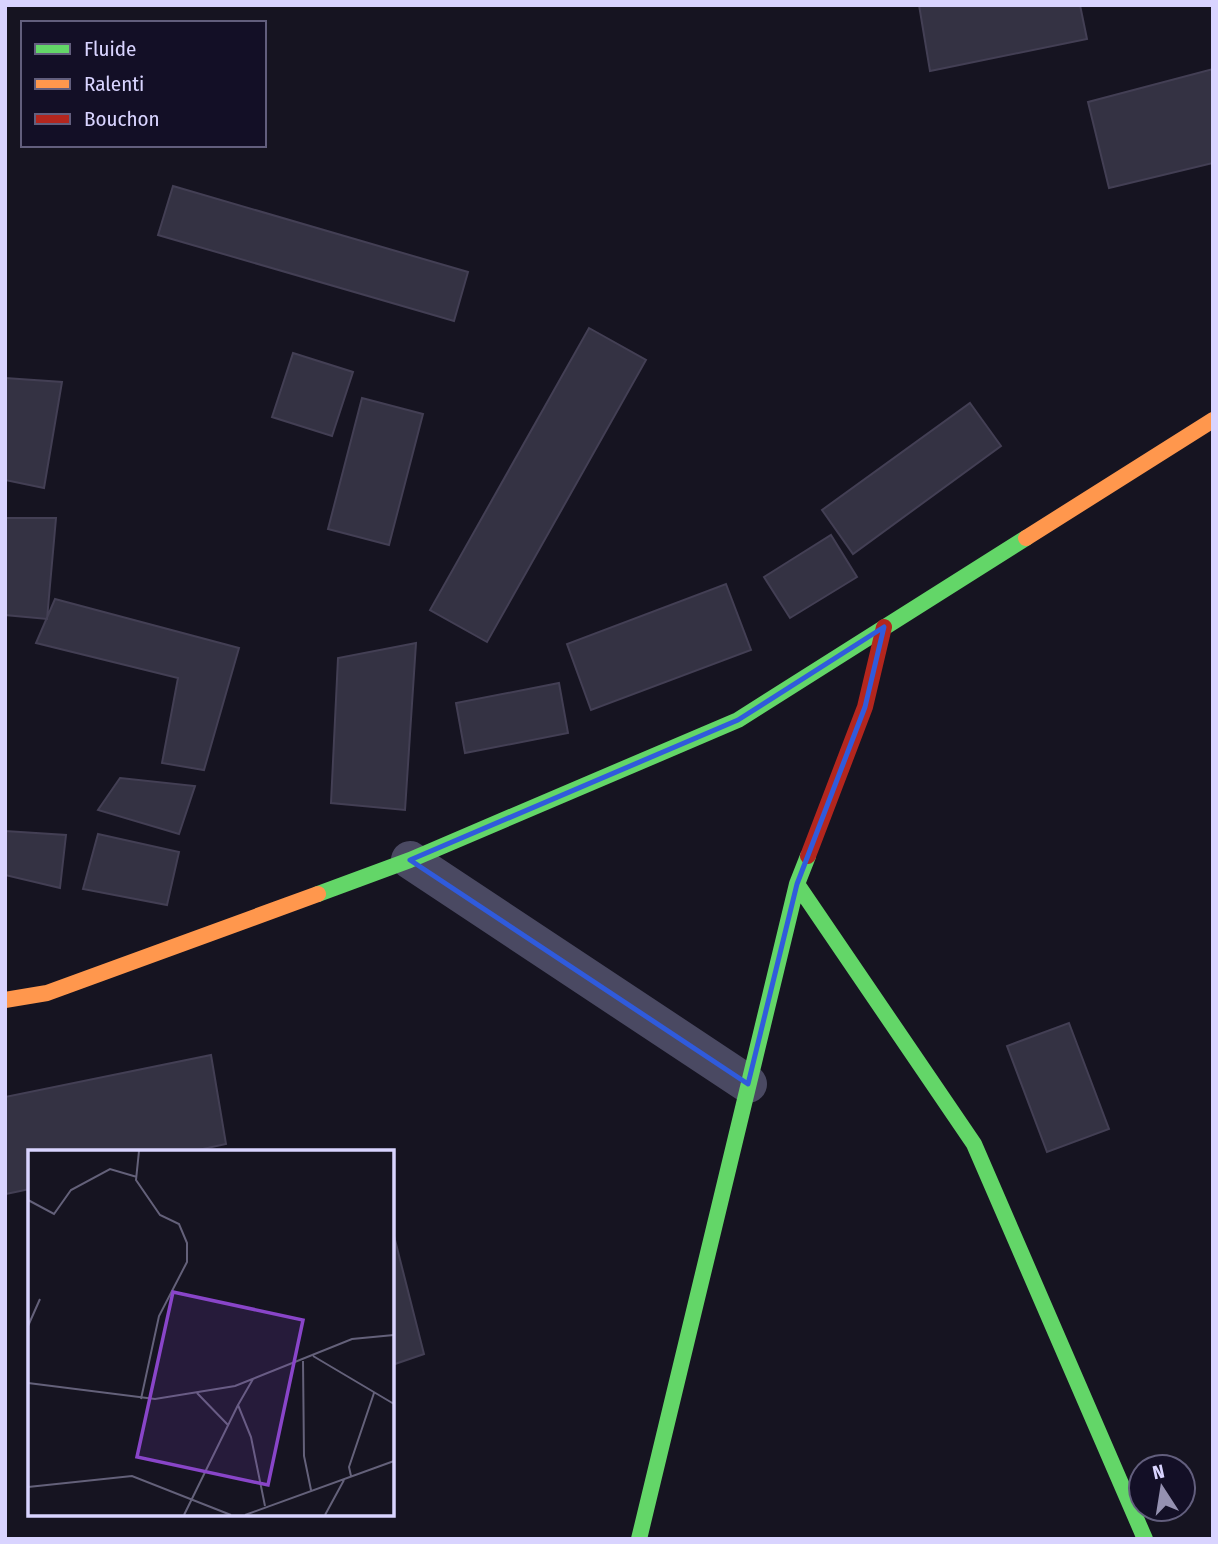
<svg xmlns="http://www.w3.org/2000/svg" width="1218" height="1544" viewBox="0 0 1218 1544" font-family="'Fira Sans Condensed',sans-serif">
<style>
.building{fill:#343243;stroke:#433f54;stroke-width:2}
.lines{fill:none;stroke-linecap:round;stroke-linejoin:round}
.street{stroke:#4a4962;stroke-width:38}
.fast{stroke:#63d668;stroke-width:16}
.slow{stroke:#ff974d;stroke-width:16}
.jam{stroke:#b3261e;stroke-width:16}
.marked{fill:none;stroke:#305bdc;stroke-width:5;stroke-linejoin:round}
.inset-road{fill:none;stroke:#64617a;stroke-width:2}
.view{fill:#8945c9;fill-opacity:0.15;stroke:#8945c9;stroke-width:3.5}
.inset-edge{fill:none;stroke:#d9d4ff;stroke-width:3.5}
</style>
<rect width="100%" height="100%" fill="#161421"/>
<path class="building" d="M919 5H1080L1087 39 930 71Z
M1213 69V163L1109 188 1088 102Z
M173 186 468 272 454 321 158 235Z
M589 328 646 360 487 642 430 610Z
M293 353 353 372 332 436 272 417Z
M5 378 62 382 44 488 5 480Z
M362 398 423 414 389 545 328 529Z
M970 403 1001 446 853 554 822 510Z
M5 518H56L47 619 5 615Z
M831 535 857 577 790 618 764 577Z
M726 584 751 650 591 710 567 644Z
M55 599 239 648 204 770 162 763 178 678 36 643Z
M416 643 405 810 331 803 338 658Z
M559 683 568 733 465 753 456 703Z
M120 778 195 786 179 834 98 810Z
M5 831 66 835 60 888 5 875Z
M98 834 179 852 167 905 83 889Z
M1069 1023 1109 1129 1047 1152 1007 1046Z
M211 1055 226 1144 189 1152H30V1189L6 1194 5 1097Z
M393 1232 424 1354 392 1365V1233Z"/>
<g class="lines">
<path class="street" d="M410 860 748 1084"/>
<path class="fast" d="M808 856 797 884 974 1144 1145 1539
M318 894 410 860 738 720 1026 538
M639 1539 797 884"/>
<path class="slow" d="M1026 538 1213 420
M5 1000 47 993 318 894"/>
<path class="jam" d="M808 856 865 707 884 627"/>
</g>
<path class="marked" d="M884 627 865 707 797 884 748 1084 410 860 738 720Z"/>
<g transform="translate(28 1150)">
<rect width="366" height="366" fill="#161421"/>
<path class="inset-road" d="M111 1 108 30 132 65 151 74 159 93V112L131 166 113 249M0 50 26 64 43 40 82 19 109 27M0 176 12 149M285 206 366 254M275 211 276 306 283 340M225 229 210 255 223 287 237 356M0 233 127 249 207 236 324 189 366 185M169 243 200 275M323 326 321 317 346 243M0 337 104 326 203 365M156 365 210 255M217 365 366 311M297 365 316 330"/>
<path class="view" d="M145 142 275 170 240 335 109 307Z"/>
<rect width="366" height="366" class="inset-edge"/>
</g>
<rect width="1218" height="1544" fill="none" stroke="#d9d4ff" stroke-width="14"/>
<rect x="21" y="21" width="245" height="126" fill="#130f26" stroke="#625e7d" stroke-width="2"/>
<rect x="35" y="44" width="35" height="10" fill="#63d668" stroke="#625e7d" stroke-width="2"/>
<text x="84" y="56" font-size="21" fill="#d9d4ff">Fluide</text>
<rect x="35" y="79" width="35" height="10" fill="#ff974d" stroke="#625e7d" stroke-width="2"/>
<text x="84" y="91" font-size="21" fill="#d9d4ff">Ralenti</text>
<rect x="35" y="114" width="35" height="10" fill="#b3261e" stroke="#625e7d" stroke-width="2"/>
<text x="84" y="126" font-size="21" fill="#d9d4ff">Bouchon</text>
<g transform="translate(1162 1488) rotate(348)"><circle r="33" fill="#130f26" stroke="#625e7d" stroke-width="2"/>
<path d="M0-5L12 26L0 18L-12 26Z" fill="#9591b1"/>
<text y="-10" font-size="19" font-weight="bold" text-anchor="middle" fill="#d9d4ff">N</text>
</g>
</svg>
